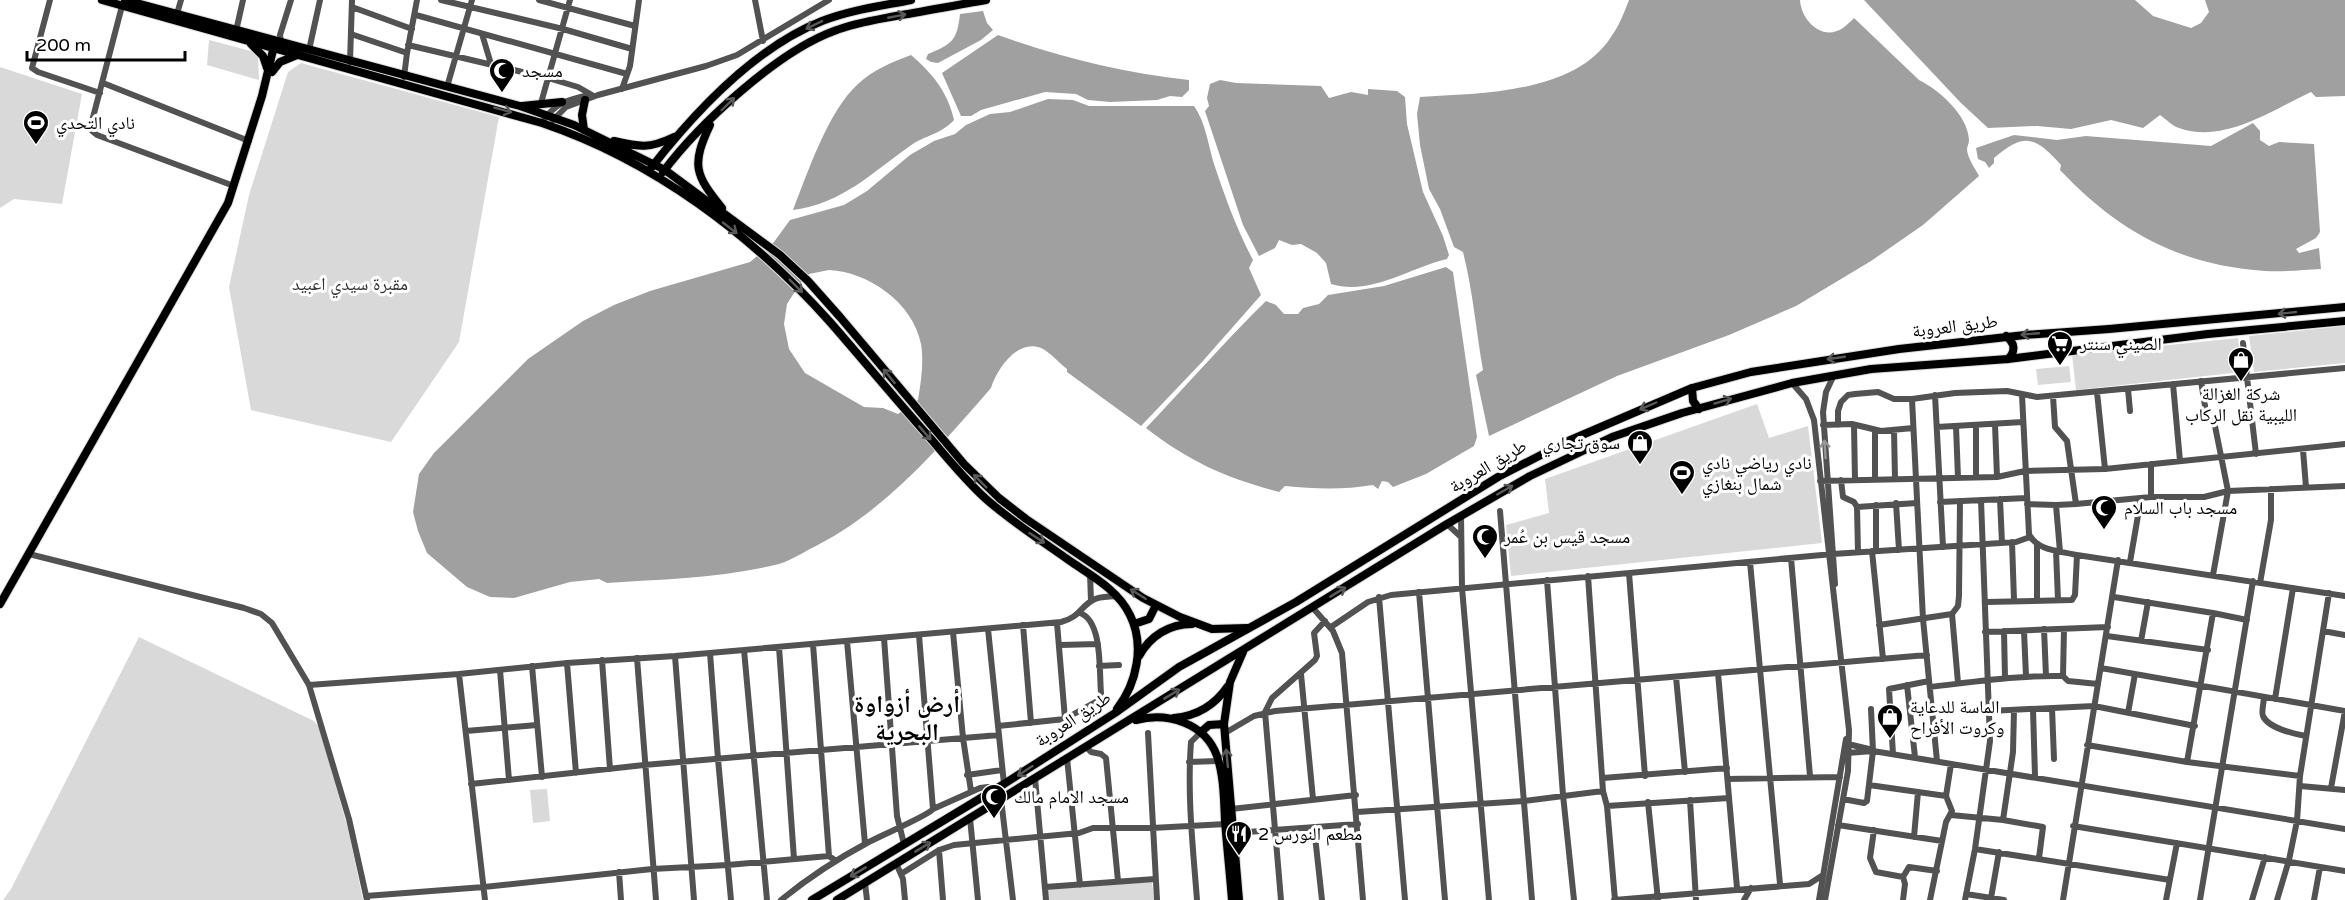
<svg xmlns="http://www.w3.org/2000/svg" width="2345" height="900" viewBox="0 0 2345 900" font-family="'Varela Round','Noto Naskh Arabic',sans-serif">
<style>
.green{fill:#d9d9d9}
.water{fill:#a0a0a0;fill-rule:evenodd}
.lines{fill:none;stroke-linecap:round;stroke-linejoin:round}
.major-casing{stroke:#dbdbdb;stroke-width:10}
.highway-casing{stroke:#dbdbdb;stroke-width:10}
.minor{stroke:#525252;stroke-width:6}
.major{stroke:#000;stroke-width:8}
.highway{stroke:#000;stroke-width:8}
.oneway{stroke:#595959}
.oneway2{stroke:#979797}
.labels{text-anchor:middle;stroke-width:6;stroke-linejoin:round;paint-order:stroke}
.poi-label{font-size:18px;fill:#000;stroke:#fff;text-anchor:start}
.park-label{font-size:18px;fill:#303030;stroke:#fff}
.street-label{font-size:18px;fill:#000;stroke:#fff}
.district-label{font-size:24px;font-weight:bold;fill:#000;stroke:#fff}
</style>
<rect width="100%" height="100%" fill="#fff"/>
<path class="green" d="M209 40 251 51 258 56 259 80 207 65Z
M301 63 499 117 459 342 391 442 251 410 229 287 249 195 288 72Z
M0 67 82 94 62 204 14 199 0 208Z
M2345 326V363L2254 372 2249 336Z
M2238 338 2242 372 2076 390 2072 355Z
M2069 366 2071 382 2038 385 2036 369Z
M1757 404 1769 438 1808 426 1822 543 1511 576 1506 525 1549 513 1545 479Z
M139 637 314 721 319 727 348 829 363 900H3L11 889Z
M547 789 550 821 533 823 530 790Z
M1152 882 1154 900H1048L1047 889Z"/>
<path class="water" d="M1629 0H1800C1801 20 1822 42 1843 28 1847 25 1851 21 1854 18L1919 80C1939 90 1968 115 1969 140 1969 144 1967 146 1967 150 1968 159 1975 168 1979 176L1923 225 1871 261 1796 306 1729 335 1617 376 1489 436 1476 375 1483 370C1476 331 1473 291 1463 252L1454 247 1440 209 1429 189 1420 145 1417 114 1420 97C1480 93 1574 94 1611 37 1619 26 1624 13 1629 0Z
M1864 0H2135L2153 16 2191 28 2201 23 2209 12 2205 0H2345V96L2316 97 2311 92C2272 110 2224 144 2179 128 2172 126 2166 119 2160 115L2143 128 2111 120 2071 129 2037 126 1988 128 1961 103Z
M983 11 987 23 993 30 981 40 938 63 931 62 926 59 928 54C952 44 957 41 960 14Z
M998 35C1061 58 1124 73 1189 80V90L1182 97 1170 96 1157 100 1110 102 1088 100 1076 94 1045 92 981 110 971 116H961L942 73Z
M911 55C932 73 948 92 954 120 940 135 925 135 910 146 870 174 843 203 793 210 808 172 828 111 858 84 873 70 892 62 911 55Z
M1220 80 1236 83 1321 86 1329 98 1351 92 1368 95V89L1397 91 1405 97 1407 124 1423 192 1443 236 1449 255 1447 259C1409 268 1371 296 1331 284L1326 263 1317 253 1301 244 1292 245 1279 240 1275 248 1259 256 1243 225 1205 111 1209 106 1207 98 1210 84Z
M1048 99 1073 100 1089 106H1194C1206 123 1208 145 1214 164 1225 197 1237 230 1253 260L1249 268 1261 295 1202 362 1141 426 1067 372V369C1059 363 1050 352 1041 348 1017 339 997 369 991 388 937 450 883 514 808 550 799 555 789 561 779 564 723 578 664 579 607 583L599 579 570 582 514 598 490 597 467 587 427 553 418 531 413 512 419 474 434 453 528 359 583 321 614 305 650 291 750 262 774 242 790 220 844 205 867 191 910 155 934 141 955 134 966 125 990 114 1010 112ZM829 270C869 272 913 303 921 344 924 362 921 382 918 400L898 414 883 408 864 407 805 373 789 349 784 324 787 304 799 285 809 274Z
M2253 123 2260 131V140L2269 146 2279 142 2314 144 2320 232 2316 238 2296 249 2299 253 2319 248 2321 269C2303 270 2284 272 2265 271 2179 265 2119 232 2060 170L2061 165C2035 136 2024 132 1994 158V163L1989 168 1985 162 1978 159 1976 148 2014 135 2057 140 2086 136 2211 146Z
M1446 267 1453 272 1477 437 1474 446 1426 474 1393 487 1388 482 1382 481 1378 489 1373 485C1343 490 1315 489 1285 486L1279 492C1226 478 1190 462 1146 428 1186 386 1224 342 1266 301L1276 305 1284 314H1298L1303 308 1319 304 1328 295 1384 286Z"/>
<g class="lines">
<defs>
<path id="major" d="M102 0 542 123C654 161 751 234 830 322 864 361 897 401 931 439 949 460 966 481 986 499 1012 522 1042 541 1070 561 1092 576 1118 590 1130 615 1145 645 1137 683 1117 709
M125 0 520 106 574 125 665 170 780 255 808 281 840 317 964 464 999 498 1026 519 1143 598 1180 617 1212 629 1247 628
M251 44 263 56 267 68
M272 72 280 62 297 55
M522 106 562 102
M710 125C691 165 695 175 722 208
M584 130 582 115 585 100
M614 141C640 147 649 149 674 137
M651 168C694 113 756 47 822 21 850 10 881 6 911 0
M663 172C699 124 777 52 834 31 854 23 875 20 896 16 926 11 956 5 986 0
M0 604 228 203 262 96 274 46
M1134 624 1149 619 1156 605
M1139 656C1150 636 1169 624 1192 624"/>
<path id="highway" d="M2006 336C2015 343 2016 351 2008 359
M1692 388 1693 401 1699 409
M1174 718C1197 716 1215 705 1228 686
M1136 720C1168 712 1205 723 1217 756 1224 776 1224 801 1225 821 1227 847 1230 874 1232 900
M1201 732 1209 725 1224 724
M812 900 1004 784 1115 713 1179 667 1296 602 1498 477 1568 441 1692 388 1751 372 1899 349 2025 335 2109 329 2345 307
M837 900 1447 524 1530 476 1612 437 1682 413 1792 383 1871 369 2008 359 2208 334 2345 321
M1239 900 1224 724 1230 682 1243 652"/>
</defs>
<use href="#major" class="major-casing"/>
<use href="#highway" class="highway-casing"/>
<path class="minor" d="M50 0 32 68 38 72 100 93
M441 0 563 29 632 49
M539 0 635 26
M755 0 763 41
M122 6 91 125 92 131 97 135 234 186
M352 7 412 29
M177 14 181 0
M416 15 627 74
M236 31 243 0
M351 34 407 53
M482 34 491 64
M281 43 280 35 291 0
M408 45 548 78 578 87 592 95
M309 50 320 0
M350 62 352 0
M404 77 407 53 417 0
M103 83 249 141
M447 87 472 0
M622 89 630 66 639 0
M541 103 570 0
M553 120 566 107 598 95 706 66 737 55 829 0
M542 123C554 103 567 100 589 95
M2243 343 2256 454
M1834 375 1826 392 1823 412 1835 584
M2201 381 2206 412 2215 426 2228 491 2213 575
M1792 383 1806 399 1814 420 1849 730 1848 771 1825 900
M2173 384 2180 461
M2128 389 2130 411
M2097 392 2105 469
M1935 395 1943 547
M2022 395 2029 534C2037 551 2060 551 2077 555L2345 596
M2053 396 2055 427 2067 441 2076 504 2151 497H2204L2228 491 2345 486
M1912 399 1923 619 1937 761
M1995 424 1997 477
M1823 425 1852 424 1881 431 1913 428
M1838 425V411L1841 402 1848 395 1855 394 1878 392 1894 399H1912L1955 393 2007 391 2037 397 2345 368
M1854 425 1855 480
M1956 426 1958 478
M1937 427 2023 422
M1894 430 1895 479
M1875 431V479
M2303 450 2306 487
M2151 464V497
M1976 477V425
M1841 480 1843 497 1854 502 1857 507 1917 503
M1820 481 1997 477 2025 471 2105 469 2345 444
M2000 499 2002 543
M1940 502 2027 498
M1896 503 1899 550
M2027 504 2056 505
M1876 505V551
M1857 507 1858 552
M1500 511 1532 900
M1461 515 1462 588 1489 900
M1447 524 1460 536
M2012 542 2014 600
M1872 551 1883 659
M2056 551 2058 600
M2060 552 2056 505 2076 504
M29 554 244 608 261 614 272 623 309 685 349 819 367 900
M1791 558 1810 776
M1750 562 1780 884
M2130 562 2141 498
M1629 573 1645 776
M1090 574 1091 601
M1588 576 1603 791 1607 806 1615 900
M1547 580 1563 795 1574 900
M2260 583 2271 520V489
M1419 592 1445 900
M1379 597 1405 900
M2114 597 2213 613
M2037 599V544
M1986 602 2072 600 2075 595 2077 555
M1313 608 1333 631 1342 653 1363 900
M1057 623 1065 719
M1023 625 1031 723
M1879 625 1952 614
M1331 627 1368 602 1391 595 1833 554 2016 542 2030 537
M988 629 1004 784
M2044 629 2046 676
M2004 631 2005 678
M2024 631 2026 676
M2323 631 2345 635
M953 632 963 738 971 791
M1985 632 2108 627
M2107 636 2208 650
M884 638 897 816 904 844
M847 641 865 844
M2141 641 2148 602
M813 644 829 856
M1060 645 1098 644
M779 647 794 859
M744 650 767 900
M710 653 718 759 731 900
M675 656 694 900
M637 658 656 900
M602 660 610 769
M567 663 576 773
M532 666 542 777
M1099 666 1119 665
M2101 668 2345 711
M500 670 509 780
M1718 673 1737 888
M459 674 485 900
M1301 674 1313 799
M2063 676 2064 629
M1676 677 1685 772
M1958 683 1952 614 1958 606 1959 596 1960 501
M309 685 459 674 567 663 675 656 1061 622C1080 617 1080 607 1093 600 1100 596 1109 597 1117 596
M1907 685 1915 757
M1930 687C1974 682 2018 675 2063 676L2068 681 2098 684
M2264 697C2264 702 2261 712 2263 716 2268 728 2295 734 2306 736
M2275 699 2293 588
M2052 708 2054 759
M2033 709 2035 776
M2014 710 2013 752 2003 820 2043 827 2039 858
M1989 711 2094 706 2195 726
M2128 713 2135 674
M998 726 1065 719 1099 700 1101 693C1099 672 1103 621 1080 613
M466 731 537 725
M1148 733 1157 900
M1225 733 1254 716 1275 711 1927 655
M1848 744 1873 750
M2087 745 2187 762 2300 776
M1086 747 1091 752 1101 754 1106 758 1118 881
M1847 753 1873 751 2345 829
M1893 754 1889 689 1929 681
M1067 758 1080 885
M1189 762 1218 761
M2187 762 2213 613 2247 620
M967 775 1002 770
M1035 778 1046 900
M1603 778 1727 768
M1728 779 1840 777
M471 784 644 765 999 735
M1869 785 1946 796
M2300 786 2345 790
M2331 788 2345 711
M1001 799 1013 900
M1843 799 1864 803 1867 801 1873 751 1871 709
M1690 800 1696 900
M1648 802 1658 900
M1607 806 1729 798
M933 809 980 788 988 787 995 790
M1231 809 1356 795
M1357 812 1524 801 1603 791
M1951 815 2003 820
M970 818 978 900
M1838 825 1942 841
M2073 826 2345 871
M1314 827 1322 900
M1874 830 1870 858 1876 872 1903 877 1909 867 1937 871
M1233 833 1358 824
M1914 837 1918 792
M1975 849 2170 880
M939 850 943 900
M896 863 903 879 905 900
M619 872 621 900
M901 874 939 850 954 845 1079 833 1093 828H1152L1226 824
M1903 877 1905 884 1903 900
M865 883 867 900
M1045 887 1155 879
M1966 894 2004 900
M366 896 484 887 652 869 728 865 829 856 836 861
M1991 898 1999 852
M781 900C808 878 837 859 867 843 879 836 928 816 933 809L919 635
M1197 900C1193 848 1187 795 1191 742L1201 732
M1281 900 1265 712 1272 698 1315 660 1317 656 1314 633 1325 621
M1614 900 1809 884 1823 875
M1744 900 1751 888
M1819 900 1846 739
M1930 900 1946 822 1952 811 1946 796 1951 764
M1965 900 1975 849 1990 741 1981 500
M2063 900 2118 560
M2166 900 2177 843
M2200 900 2253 581
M2252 900 2265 857
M2277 900 2289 860 2297 821 2300 776 2329 593
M2314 900 2320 867"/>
<use href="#major" class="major"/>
<use href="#highway" class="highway"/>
</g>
<defs><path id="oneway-shaft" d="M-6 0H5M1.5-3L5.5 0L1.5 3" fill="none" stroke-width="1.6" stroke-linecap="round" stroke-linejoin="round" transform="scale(1.5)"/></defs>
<g class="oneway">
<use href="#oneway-shaft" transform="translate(897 16) rotate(-11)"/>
<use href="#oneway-shaft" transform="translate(814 25) rotate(154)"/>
<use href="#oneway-shaft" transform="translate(728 104) rotate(-44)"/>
<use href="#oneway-shaft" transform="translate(503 110) rotate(15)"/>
<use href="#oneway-shaft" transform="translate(730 228) rotate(38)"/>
<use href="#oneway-shaft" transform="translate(796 286) rotate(45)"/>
<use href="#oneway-shaft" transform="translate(2287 313) rotate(174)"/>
<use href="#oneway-shaft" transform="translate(2030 334) rotate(175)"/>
<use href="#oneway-shaft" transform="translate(1836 358) rotate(172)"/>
<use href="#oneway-shaft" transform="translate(889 376) rotate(-129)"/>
<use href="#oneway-shaft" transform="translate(1723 401) rotate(-17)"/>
<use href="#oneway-shaft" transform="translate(1648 406) rotate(157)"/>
<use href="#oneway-shaft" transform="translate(925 433) rotate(49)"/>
<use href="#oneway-shaft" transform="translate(980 481) rotate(-135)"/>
<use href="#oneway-shaft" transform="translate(1505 490) rotate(-30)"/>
<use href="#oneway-shaft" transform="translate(1037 538) rotate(33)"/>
<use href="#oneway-shaft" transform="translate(1338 592) rotate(-31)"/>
<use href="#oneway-shaft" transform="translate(1138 594) rotate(-148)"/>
<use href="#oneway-shaft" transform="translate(1172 694) rotate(-31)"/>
<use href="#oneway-shaft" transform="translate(1227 758) rotate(-96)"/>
<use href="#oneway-shaft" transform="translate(1025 771) rotate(147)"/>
<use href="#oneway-shaft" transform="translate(923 847) rotate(-31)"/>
<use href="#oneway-shaft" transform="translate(858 872) rotate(149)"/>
</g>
<use class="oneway2" href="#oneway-shaft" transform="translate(1825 449) rotate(-94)"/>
<defs>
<symbol id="mosque-pin" viewBox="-11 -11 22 30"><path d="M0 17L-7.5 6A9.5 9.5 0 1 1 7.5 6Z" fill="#000" stroke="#fff"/><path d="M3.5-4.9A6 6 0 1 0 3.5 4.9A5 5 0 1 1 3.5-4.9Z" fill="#fff"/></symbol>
<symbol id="stadium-pin" viewBox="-11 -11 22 30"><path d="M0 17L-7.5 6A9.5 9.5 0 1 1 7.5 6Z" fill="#000" stroke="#fff"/><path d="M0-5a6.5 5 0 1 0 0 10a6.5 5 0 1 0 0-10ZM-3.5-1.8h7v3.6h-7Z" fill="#fff"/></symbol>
<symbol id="supermarket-pin" viewBox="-11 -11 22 30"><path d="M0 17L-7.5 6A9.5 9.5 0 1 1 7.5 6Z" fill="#000" stroke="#fff"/><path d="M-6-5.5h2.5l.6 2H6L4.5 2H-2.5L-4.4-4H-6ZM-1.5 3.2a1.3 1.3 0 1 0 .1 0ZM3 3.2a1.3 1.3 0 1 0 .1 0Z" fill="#fff"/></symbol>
<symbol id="shop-pin" viewBox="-11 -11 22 30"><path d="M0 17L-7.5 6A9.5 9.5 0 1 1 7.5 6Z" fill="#000" stroke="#fff"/><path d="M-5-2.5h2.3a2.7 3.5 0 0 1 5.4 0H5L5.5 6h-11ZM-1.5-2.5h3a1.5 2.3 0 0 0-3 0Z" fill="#fff"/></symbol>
<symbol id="restaurant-pin" viewBox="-11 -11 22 30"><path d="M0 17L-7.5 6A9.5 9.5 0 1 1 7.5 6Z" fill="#000" stroke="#fff"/><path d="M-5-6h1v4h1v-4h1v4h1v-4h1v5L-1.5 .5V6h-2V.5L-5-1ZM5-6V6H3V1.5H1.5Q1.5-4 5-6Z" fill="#fff"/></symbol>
</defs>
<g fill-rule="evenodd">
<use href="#mosque-pin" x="487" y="56" width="30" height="40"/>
<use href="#stadium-pin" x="21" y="108" width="30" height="40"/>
<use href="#supermarket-pin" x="2045" y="329" width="30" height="40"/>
<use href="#shop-pin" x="2226" y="345" width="30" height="40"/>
<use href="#shop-pin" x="1625" y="428" width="30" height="40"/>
<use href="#stadium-pin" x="1667" y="458" width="30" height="40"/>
<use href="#mosque-pin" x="2089" y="493" width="30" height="40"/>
<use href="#mosque-pin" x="1470" y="522" width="30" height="40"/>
<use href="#shop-pin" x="1875" y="702" width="30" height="40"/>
<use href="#mosque-pin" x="979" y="782" width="30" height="40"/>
<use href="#restaurant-pin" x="1224" y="819" width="30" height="40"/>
</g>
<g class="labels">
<g class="poi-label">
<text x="522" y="77">مسجد</text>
<text x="56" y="129">نادي التحدي</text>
<text x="2080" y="350">الصيني سنتر</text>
<text x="2241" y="400" text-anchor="middle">شركة الغزالة<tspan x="2241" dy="21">الليبية نقل الركاب</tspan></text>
<text x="1620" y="449" text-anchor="end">سوق تجاري</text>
<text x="1702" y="469">نادي رياضي نادي<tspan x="1702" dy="21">شمال بنغازي</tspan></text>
<text x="2124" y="514">مسجد باب السلام</text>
<text x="1504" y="543">مسجد قيس بن عُمر</text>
<text x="1910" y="713">الماسة للدعاية<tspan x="1910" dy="21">وكروت الأفراح</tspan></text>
<text x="1014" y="803">مسجد الامام مالك</text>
<text x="1258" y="840">مطعم النورس 2</text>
</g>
<g class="park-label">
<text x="350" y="290">مقبرة سيدي اعبيد</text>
</g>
<g class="street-label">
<text transform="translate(1955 326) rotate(-7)" y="6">طريق العروبة</text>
<text transform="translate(1488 466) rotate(-31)" y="6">طريق العروبة</text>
<text transform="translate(1073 719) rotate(-33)" y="6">طريق العروبة</text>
</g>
<g class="district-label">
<text x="907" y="712">أرض أزواوة<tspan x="907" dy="28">البحرية</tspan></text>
</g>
</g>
<path d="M27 51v9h158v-9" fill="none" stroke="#000000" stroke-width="3"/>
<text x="36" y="51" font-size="18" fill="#000000" stroke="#ffffff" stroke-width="4.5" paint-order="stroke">200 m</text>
</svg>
